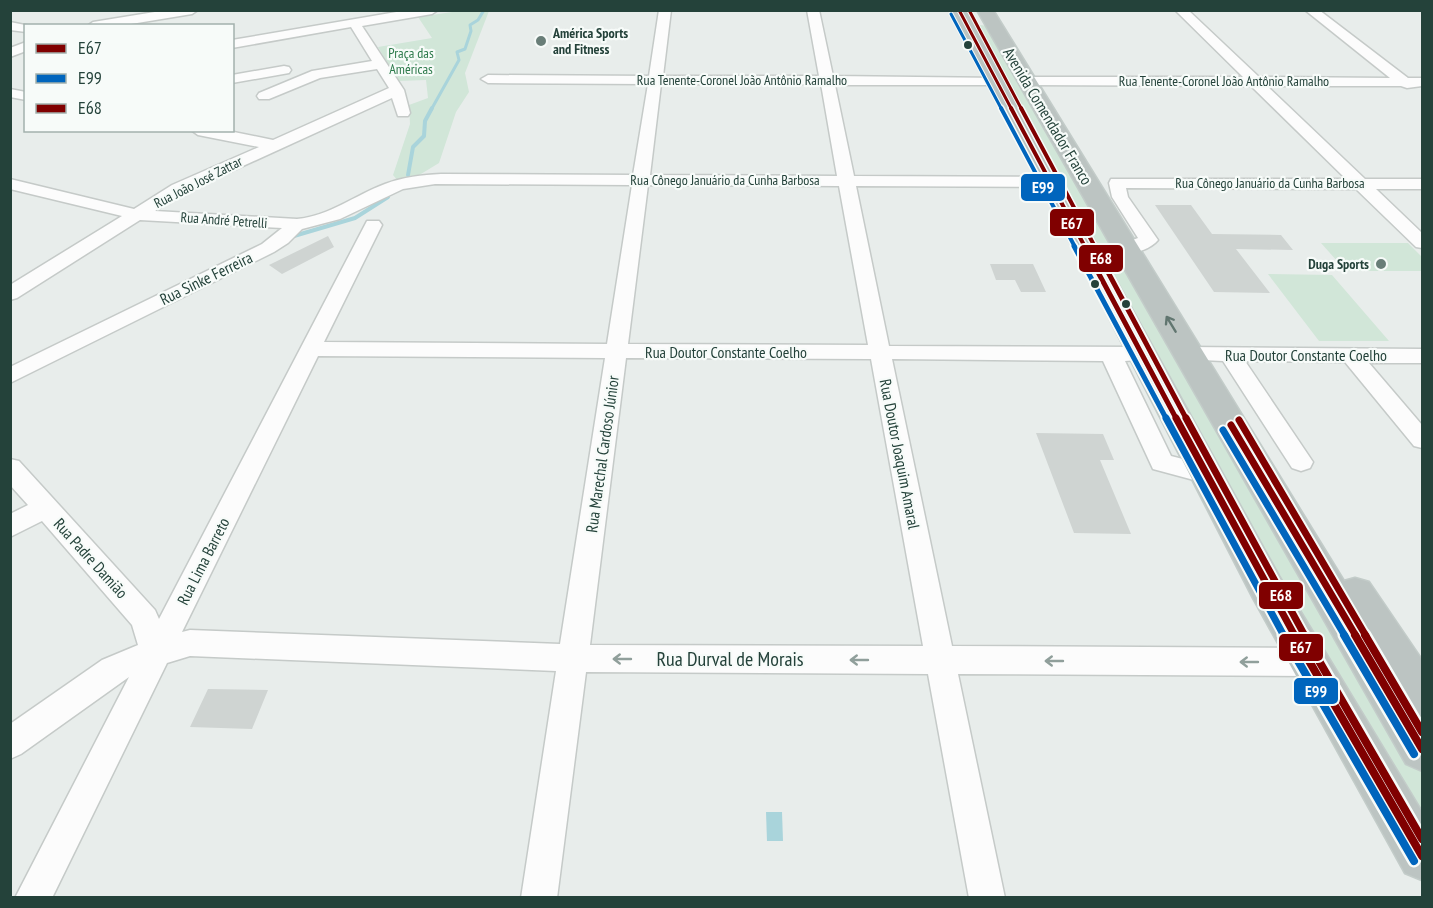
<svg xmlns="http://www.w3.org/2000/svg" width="1433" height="908" viewBox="0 0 1433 908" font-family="'PT Sans Narrow',sans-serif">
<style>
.green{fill:#d1e6d8}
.water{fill:#a9d4db}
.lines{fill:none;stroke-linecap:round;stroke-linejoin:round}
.stream-far1{stroke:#a9d4db;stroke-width:3}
.stream{stroke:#a9d4db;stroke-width:4}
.building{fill:#cfd4d2}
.minor-casing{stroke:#c5cac8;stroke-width:3}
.highway-casing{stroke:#c3ccc9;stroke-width:3}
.minor{fill:#fcfcfc;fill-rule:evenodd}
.highway{fill:#bcc4c2;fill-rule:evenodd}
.bus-1-far4-casing{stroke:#f7fbf9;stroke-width:5}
.bus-1-far3-casing{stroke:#f7fbf9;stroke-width:7}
.bus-1-far2-casing{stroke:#f7fbf9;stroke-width:9}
.bus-1-far1-casing{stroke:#f7fbf9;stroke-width:11}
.bus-1-casing{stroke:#f7fbf9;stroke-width:13}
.bus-2-far4-casing{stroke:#f7fbf9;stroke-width:5}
.bus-2-far3-casing{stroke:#f7fbf9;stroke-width:7}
.bus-2-far2-casing{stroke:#f7fbf9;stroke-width:9}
.bus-2-far1-casing{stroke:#f7fbf9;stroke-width:11}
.bus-2-casing{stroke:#f7fbf9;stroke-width:13}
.bus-3-far4-casing{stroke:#f7fbf9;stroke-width:5}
.bus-3-far3-casing{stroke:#f7fbf9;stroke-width:7}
.bus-3-far2-casing{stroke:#f7fbf9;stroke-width:9}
.bus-3-far1-casing{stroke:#f7fbf9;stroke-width:11}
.bus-3-casing{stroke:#f7fbf9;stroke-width:13}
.bus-1-far4{stroke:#800000;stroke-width:3}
.bus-1-far3{stroke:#800000;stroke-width:4}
.bus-1-far2{stroke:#800000;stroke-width:5}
.bus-1-far1{stroke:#800000;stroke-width:7}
.bus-1{stroke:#800000;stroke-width:8}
.bus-2-far4{stroke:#0065bd;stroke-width:3}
.bus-2-far3{stroke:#0065bd;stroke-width:4}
.bus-2-far2{stroke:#0065bd;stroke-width:5}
.bus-2-far1{stroke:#0065bd;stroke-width:7}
.bus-2{stroke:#0065bd;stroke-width:8}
.bus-3-far4{stroke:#800000;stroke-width:3}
.bus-3-far3{stroke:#800000;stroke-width:4}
.bus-3-far2{stroke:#800000;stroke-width:5}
.bus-3-far1{stroke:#800000;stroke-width:7}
.bus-3{stroke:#800000;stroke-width:8}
.oneway{stroke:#617670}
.oneway2{stroke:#909f9b}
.poi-dot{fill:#697e78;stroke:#f7fbf9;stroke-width:2}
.bus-dot{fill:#24423a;stroke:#f7fbf9;stroke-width:2}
.labels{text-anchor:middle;stroke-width:4.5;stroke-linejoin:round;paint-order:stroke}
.far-poi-label{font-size:14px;font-weight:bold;fill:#24423a;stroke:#f7fbf9;text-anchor:start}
.far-park-label{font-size:14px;fill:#2d7a4b;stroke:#f7fbf9}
.far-street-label{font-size:14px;fill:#24423a;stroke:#f7fbf9}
.street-label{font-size:16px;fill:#24423a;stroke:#f7fbf9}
.near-street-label{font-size:20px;fill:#24423a;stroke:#f7fbf9}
.line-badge{stroke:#f7fbf9;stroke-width:2}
.badge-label{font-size:16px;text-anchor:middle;font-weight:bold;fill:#fff}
</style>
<rect width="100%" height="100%" fill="#e8edeb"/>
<path class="green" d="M459 11H489L465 73 469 92 456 112 439 163 416 177 398 181 393 175 410 124 409 105 428 98 426 80 398 81 378 47 432 38 418 17Z
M973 24 988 26 1422 774V824L1334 680Z
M1321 243H1408L1422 257V271H1346Z
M1268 274 1332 275 1389 341H1319Z"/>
<path class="water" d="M766 812H782L783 841H767Z"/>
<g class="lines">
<path class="stream-far1" d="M431 110 459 60 457 52 465 49 471 31 470 25 478 20 484 10"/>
<path class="stream" d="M408 175 413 147 424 136 425 121 432 108
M294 236 355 218 388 197"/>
</g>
<path class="building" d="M1155 205H1191L1212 234 1281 235 1293 250 1236 249 1270 293 1214 292Z
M328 236 334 247 282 274 269 265Z
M990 264H1033L1046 292H1021L1015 280H996Z
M1036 433 1103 434 1114 460H1100L1131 534 1074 533Z
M208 689 268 690 252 729 190 727Z"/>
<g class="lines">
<defs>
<path id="minor" d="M167 10H198L192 14 119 26H87L93 22Z
M408 10H438L432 14 362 26 404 90 410 113 408 116H398L392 98 184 193 155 211 297 219C330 216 355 195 385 184 403 177 422 175 441 174L633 175 648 84 488 83 481 79 488 75 649 76 659 10H671L663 76H819L807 10H819L833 76 1001 78 1003 81 996 85H835L854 176 1050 177 1058 182 1050 187 856 186 889 346 1142 347 1150 349 1153 354 1150 359 1125 361 1171 456 1214 467 1217 474 1214 481 1205 483 1153 469 1103 361 892 359 952 646 1308 648 1318 652 1323 662 1318 672 1308 676 958 674 1005 898H969L928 674 586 672 557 898H521L556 671 190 656 167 663 52 898H15L129 677 21 754 10 759V724L102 660 138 645 132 625 42 521 10 537V514L28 505 10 485V459L19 461 155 610 159 619 367 221H379L382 225 324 342 607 344 632 185 435 184 403 189 340 219 302 229 288 243 274 252 10 383V367L262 244 282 228 140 220 17 298 10 300V285L122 216 10 189V179L134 209 172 185 259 147 198 135 191 130H224L273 140 389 88 377 69 320 78 269 99H259L257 96 259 93 312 71 372 61 351 27 232 48V40ZM661 84H821L837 176 650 175ZM648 185 839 186 868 345 628 344ZM318 356 605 358 560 644 190 630 182 632ZM626 358 871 359 923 646 590 645Z
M1175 10H1188L1259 77 1390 78 1305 10H1319L1408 78H1422V86L1407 88 1401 86H1267L1365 179H1422V189H1376L1422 233V248L1416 247 1356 189 1126 188 1128 197 1158 240C1151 249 1131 256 1119 253L1117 249 1119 245 1138 238 1112 197 1109 183 1111 179H1346L1251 86 1026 85 1019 81 1026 77H1243Z
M10 22 30 26H26V32L10 30Z
M26 42V51L10 57V48Z
M284 66 289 67 291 70 289 73 232 83V75Z
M10 89 26 92V100L10 97Z
M1189 347 1422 349V363H1369L1422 425V448L1414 446 1345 362 1245 361 1313 462 1310 468 1301 471 1292 468 1223 361 1181 359 1178 354 1181 349Z"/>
<path id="highway" d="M951 10H967L1279 576 1422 812V880L1405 873 1253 598Z
M977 10H993L1344 581 1355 578 1369 582 1422 660V771L1406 764Z"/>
</defs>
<use href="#minor" class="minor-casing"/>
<use href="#highway" class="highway-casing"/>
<use href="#minor" class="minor"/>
<use href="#highway" class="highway"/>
<defs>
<path id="bus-1-far4" d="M959 10 1012 110"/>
<path id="bus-1-far3" d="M1011 108 1085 247"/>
<path id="bus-1-far2" d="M1084 246 1177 420"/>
<path id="bus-1-far1" d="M1176 418 1295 636
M1231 425 1356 636"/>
<path id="bus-1" d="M1294 635 1422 856
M1355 635 1422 749"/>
<path id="bus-2-far4" d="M951 14 1002 110"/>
<path id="bus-2-far3" d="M1001 108 1075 247"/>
<path id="bus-2-far2" d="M1074 246 1167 420"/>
<path id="bus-2-far1" d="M1166 418 1284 636
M1223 430 1345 636"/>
<path id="bus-2" d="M1283 635 1414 861
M1344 635 1414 754"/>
<path id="bus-3-far4" d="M969 10 1022 110"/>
<path id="bus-3-far3" d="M1021 108 1095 247"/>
<path id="bus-3-far2" d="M1094 246 1187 420"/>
<path id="bus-3-far1" d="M1186 418 1305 636
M1239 420 1366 636"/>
<path id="bus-3" d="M1304 635 1422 839
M1365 635 1422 732"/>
</defs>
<use href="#bus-1-far4" class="bus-1-far4-casing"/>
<use href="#bus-1-far3" class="bus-1-far3-casing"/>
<use href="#bus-1-far2" class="bus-1-far2-casing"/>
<use href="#bus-1-far1" class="bus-1-far1-casing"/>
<use href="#bus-1" class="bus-1-casing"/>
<use href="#bus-2-far4" class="bus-2-far4-casing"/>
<use href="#bus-2-far3" class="bus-2-far3-casing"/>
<use href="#bus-2-far2" class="bus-2-far2-casing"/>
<use href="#bus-2-far1" class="bus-2-far1-casing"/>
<use href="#bus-2" class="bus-2-casing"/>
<use href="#bus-3-far4" class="bus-3-far4-casing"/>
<use href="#bus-3-far3" class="bus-3-far3-casing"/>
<use href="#bus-3-far2" class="bus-3-far2-casing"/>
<use href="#bus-3-far1" class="bus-3-far1-casing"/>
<use href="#bus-3" class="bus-3-casing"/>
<use href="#bus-1-far4" class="bus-1-far4"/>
<use href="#bus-1-far3" class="bus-1-far3"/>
<use href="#bus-1-far2" class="bus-1-far2"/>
<use href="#bus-1-far1" class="bus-1-far1"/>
<use href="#bus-1" class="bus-1"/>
<use href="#bus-2-far4" class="bus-2-far4"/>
<use href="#bus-2-far3" class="bus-2-far3"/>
<use href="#bus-2-far2" class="bus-2-far2"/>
<use href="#bus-2-far1" class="bus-2-far1"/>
<use href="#bus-2" class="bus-2"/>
<use href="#bus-3-far4" class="bus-3-far4"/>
<use href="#bus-3-far3" class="bus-3-far3"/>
<use href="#bus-3-far2" class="bus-3-far2"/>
<use href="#bus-3-far1" class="bus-3-far1"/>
<use href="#bus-3" class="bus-3"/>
</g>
<defs><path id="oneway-shaft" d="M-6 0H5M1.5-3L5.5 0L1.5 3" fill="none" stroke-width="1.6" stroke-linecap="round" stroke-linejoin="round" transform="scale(1.5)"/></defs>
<use class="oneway" href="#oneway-shaft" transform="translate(1171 324) rotate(-121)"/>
<g class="oneway2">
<use href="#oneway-shaft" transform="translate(622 659) rotate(-180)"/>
<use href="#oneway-shaft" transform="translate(859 660) rotate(-180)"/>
<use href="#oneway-shaft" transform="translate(1054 661) rotate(-180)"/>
<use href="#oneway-shaft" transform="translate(1249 662) rotate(-180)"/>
</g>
<g class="poi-dot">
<circle cx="541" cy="41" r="6"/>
<circle cx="1381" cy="264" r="6"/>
</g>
<g class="bus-dot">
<circle cx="968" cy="45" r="5"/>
<circle cx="1095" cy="284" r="5"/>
<circle cx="1126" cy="304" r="5"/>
</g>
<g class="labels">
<g class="far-poi-label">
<text x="553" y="38">América Sports<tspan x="553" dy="16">and Fitness</tspan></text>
<text x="1369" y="269" text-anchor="end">Duga Sports</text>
</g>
<g class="far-park-label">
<text x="411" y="58">Praça das<tspan x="411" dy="16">Américas</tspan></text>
</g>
<g class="far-street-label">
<text x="742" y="85">Rua Tenente-Coronel João Antônio Ramalho</text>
<text x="1224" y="86">Rua Tenente-Coronel João Antônio Ramalho</text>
<text x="725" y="185">Rua Cônego Januário da Cunha Barbosa</text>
<text transform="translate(198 182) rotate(-27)" y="5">Rua João José Zattar</text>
<text x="1270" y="188">Rua Cônego Januário da Cunha Barbosa</text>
<text transform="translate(224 220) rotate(4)" y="5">Rua André Petrelli</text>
</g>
<g class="street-label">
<text transform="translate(1048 116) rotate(59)" y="6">Avenida Comendador Franco</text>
<text transform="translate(206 278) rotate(-26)" y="6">Rua Sinke Ferreira</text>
<text x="726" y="358">Rua Doutor Constante Coelho</text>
<text x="1306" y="361">Rua Doutor Constante Coelho</text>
<text transform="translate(602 454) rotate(-82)" y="6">Rua Marechal Cardoso Júnior</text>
<text transform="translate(900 454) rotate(79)" y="6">Rua Doutor Joaquim Amaral</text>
<text transform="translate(91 558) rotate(48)" y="6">Rua Padre Damião</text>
<text transform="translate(203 561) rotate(-63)" y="6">Rua Lima Barreto</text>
</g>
<g class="near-street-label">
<text x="730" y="666">Rua Durval de Morais</text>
</g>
</g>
<g class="line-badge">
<rect x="1020" y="173" width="46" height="29" rx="6" fill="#0065bd"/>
<rect x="1049" y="208" width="46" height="29" rx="6" fill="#800000"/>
<rect x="1078" y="244" width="46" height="29" rx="6" fill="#800000"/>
<rect x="1258" y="581" width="46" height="29" rx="6" fill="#800000"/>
<rect x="1278" y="633" width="46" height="29" rx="6" fill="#800000"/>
<rect x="1293" y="677" width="46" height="28" rx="6" fill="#0065bd"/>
</g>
<g class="badge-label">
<text x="1043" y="193">E99</text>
<text x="1072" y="229">E67</text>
<text x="1101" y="264">E68</text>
<text x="1281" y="601">E68</text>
<text x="1301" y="653">E67</text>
<text x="1316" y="697">E99</text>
</g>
<rect width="1433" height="908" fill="none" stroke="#24423a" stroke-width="24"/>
<rect x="24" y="24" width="210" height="108" fill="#f7fbf9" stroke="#a3b1ad" stroke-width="1.5"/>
<rect x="36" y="44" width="30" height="9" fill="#800000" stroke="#a3b1ad" stroke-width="1.5"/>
<text x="78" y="54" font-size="18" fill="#24423a">E67</text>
<rect x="36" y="74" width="30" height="9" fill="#0065bd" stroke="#a3b1ad" stroke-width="1.5"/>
<text x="78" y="84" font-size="18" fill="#24423a">E99</text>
<rect x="36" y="104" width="30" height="9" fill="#800000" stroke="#a3b1ad" stroke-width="1.5"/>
<text x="78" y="114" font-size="18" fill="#24423a">E68</text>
</svg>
